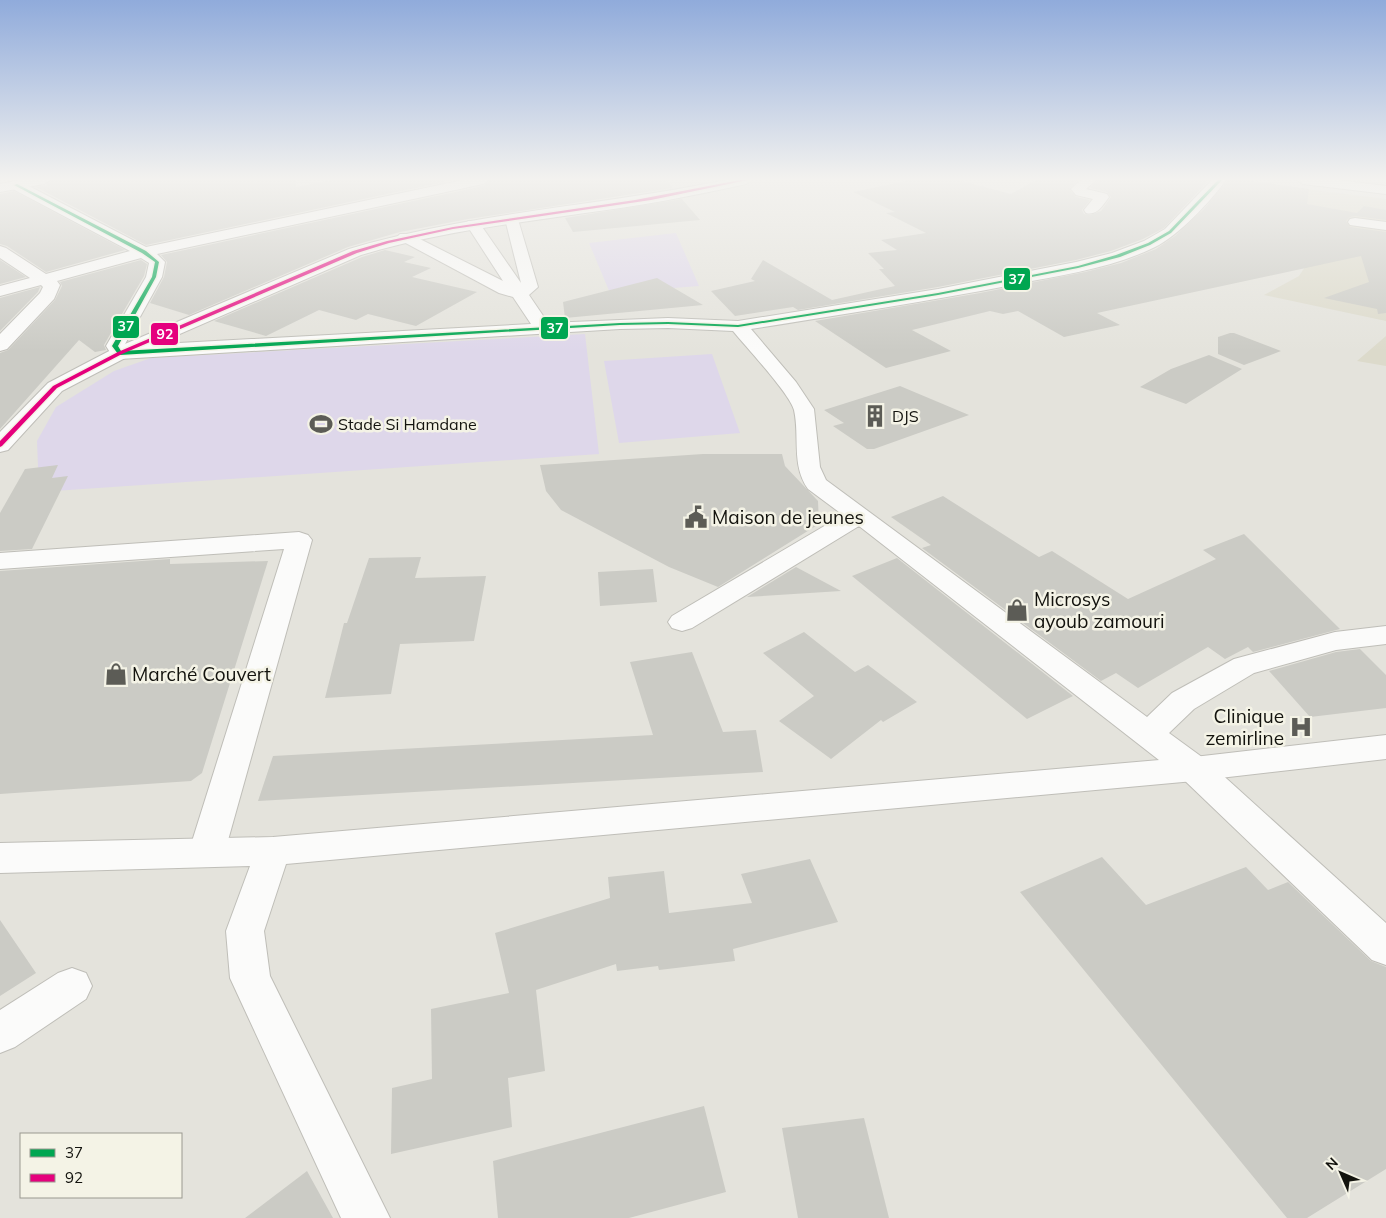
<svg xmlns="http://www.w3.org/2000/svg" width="1386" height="1218" viewBox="0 0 1386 1218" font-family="Mulish,sans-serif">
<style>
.built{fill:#dcdacb}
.green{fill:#ded7ea}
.building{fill:#cbcbc5}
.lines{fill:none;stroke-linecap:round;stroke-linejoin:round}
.minor-casing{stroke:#bfbeb8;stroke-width:2}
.major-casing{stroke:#bfbeb8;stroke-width:2}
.minor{fill:#fbfbfa;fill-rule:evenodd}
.major{fill:#fbfbfa;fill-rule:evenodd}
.bus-1-casing{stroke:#f4f3e6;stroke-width:3}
.bus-2-casing{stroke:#f4f3e6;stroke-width:3}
.bus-1{fill:#00a651;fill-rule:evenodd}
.bus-2{fill:#e5007d;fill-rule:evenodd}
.labels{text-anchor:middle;stroke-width:5;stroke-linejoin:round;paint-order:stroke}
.far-poi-label{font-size:16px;fill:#13130e;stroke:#f4f3e6;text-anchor:start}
.poi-label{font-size:19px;fill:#13130e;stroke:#f4f3e6;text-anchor:start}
.line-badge{stroke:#f4f3e6;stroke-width:2}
.badge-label{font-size:14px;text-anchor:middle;font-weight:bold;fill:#fff}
</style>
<rect width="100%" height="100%" fill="#e4e3dc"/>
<path class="built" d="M1243 181 1386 199V321L1264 295 1299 276 1307 264Z
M1386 336V366L1357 361Z"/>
<path class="green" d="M676 233 699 286 610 293 589 243Z
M585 334 599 454 39 492 37 441 56 407 114 371 151 358Z
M712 354 740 433 619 443 604 361Z"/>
<path class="building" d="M52 180H295L296 187 332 180H453L146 245 36 187 45 186Z
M491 180H667L673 188 468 219 400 232 348 247 189 315 150 303 164 277 167 262 161 255 483 186Z
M911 180H958L1011 194 1036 180H1078L1070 188V190L1076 197 1090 200 1082 210 1084 214 1090 215 1101 211 1111 197 1107 192 1090 188 1098 180H1209L1164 228 1143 239 1111 251 1076 260 938 287 798 310 793 307 735 316 711 291 755 281 751 279 763 260 832 300 895 286 879 269H884L868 253 897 250 881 240 926 233 886 213 895 212 853 192Z
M1228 180H1246L1309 189 1307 204 1357 213 1364 206 1386 210V220L1355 216 1350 217 1346 221 1350 227 1386 232V313L1378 314 1377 309 1324 298 1369 282 1361 256 1097 313 1120 325 1064 337 1018 311 1003 314 990 311 912 330 951 351 886 368 815 321 980 293 1085 272 1121 263 1156 249 1175 236 1204 209Z
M14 191 125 250 46 272 7 246 0 244V194Z
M682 199 700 220 573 232 565 218Z
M385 250 415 257 404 262 431 268 412 277 477 292 416 326 368 314 356 320 319 310 266 336 214 321 362 257Z
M0 260 26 277 0 284Z
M141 260 147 264 144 276 104 345 106 350 95 352 79 340 0 429V353L8 350 55 300 62 286 60 282Z
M657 278 703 305 565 318 563 302Z
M40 287 38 292 0 331V298Z
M1230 333H1234L1281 351 1244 365 1218 354V337Z
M1209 355 1242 369 1186 404 1140 387 1171 369Z
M900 386 969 415 874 449H867L833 426 844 423 824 410Z
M703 454H782L785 466 818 501 819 524 718 587 669 567 561 510 546 491 540 465Z
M58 465 52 478 68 476 32 549 0 551V513L25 469Z
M943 496 1039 557 1052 551 1128 599 1216 559 1203 550 1244 534 1340 629 1253 652 1248 647 1225 659 1208 647 1138 688 1116 673 1101 681 922 548 931 545 891 517Z
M421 557 415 578 486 576 474 641 400 644 391 694 325 698 344 623H347L369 558Z
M897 558 1073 696 1027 719 852 576Z
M170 559V564L268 561 202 773 191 781 0 794V571Z
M796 567 841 591 747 597Z
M653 569 657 602 600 606 598 572Z
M804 632 855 672 868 665 917 702 883 722 881 720 831 759 779 721 814 696 763 653Z
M1360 649 1386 675V708L1310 717 1269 671 1336 652Z
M692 652 723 732 756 730 763 772 258 801 273 756 653 735 630 662Z
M1102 857 1146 905 1246 867 1268 890 1288 882 1371 961 1386 967V1169L1307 1218H1287L1020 892Z
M810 859 838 922 733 949 735 961 659 970 658 966 617 971 616 964 536 990 545 1071 508 1078 512 1127 391 1154 392 1088 432 1079 431 1009 509 993 495 933 610 898 608 877 664 871 669 913 752 903 741 874Z
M0 920 36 973 0 996Z
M704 1106 726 1192 629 1218H498L493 1161Z
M864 1118 889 1218H798L782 1128Z
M307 1171 333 1218H245Z"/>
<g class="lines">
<defs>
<path id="minor" d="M463 180H489L483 184 157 254 165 262 162 277 124 346 531 324 513 297 499 293 400 240 397 237 400 234H410L503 281 466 224 468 221H478L521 283 505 219 507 216H517L538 287 529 295 548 323 668 318 738 321 938 289 1076 262 1112 253 1144 241 1165 229 1212 180H1226C1211 201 1178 236 1155 247 1111 269 1060 275 1012 285 925 302 838 315 751 329L796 382 814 409 820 467 826 480 1147 717 1172 693 1234 659 1335 632 1386 626V644L1336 650 1254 673 1194 709 1169 733 1206 760 1386 923V965L1372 960 1182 778 859 526 692 628 682 631 672 628 668 622 672 616 843 515 808 489C791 465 800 437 794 410 790 394 746 347 733 331L668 328 620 329 120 359 113 357 106 346 146 277 149 263 141 258 57 281 60 285 54 299 7 349 0 351V334L40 293 43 287 41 285 0 296V286L30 278 0 258V246L6 248 46 274 130 251 11 188 9 185 11 182H21L146 247Z
M1081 180H1096L1086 189 1107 194 1109 197C1103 205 1097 216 1086 213L1084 210 1093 199 1076 195 1071 189Z
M1297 180H1338L1386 186V194L1303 184Z
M1355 218 1386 222V230L1350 225 1348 222 1350 219Z
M299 532 308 535 312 540 225 851 220 861 207 865 194 861 189 851 284 549 0 569V553Z
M72 968 86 973 92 986 86 999 15 1047 0 1053V1010L58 973Z"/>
<path id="major" d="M21 180H50L44 184 0 192V184Z
M726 180H752L746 184C693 196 639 206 585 213 509 224 434 233 361 255L127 357 62 391 8 450 0 452V432L48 383 113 349 349 249C472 212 601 206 726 180Z
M1386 735V759L1194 781 286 864 264 931 270 976 390 1218H341L230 978 226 931 250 866 0 873V843L273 837 1194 757Z"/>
</defs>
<use href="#minor" class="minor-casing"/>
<use href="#major" class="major-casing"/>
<use href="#minor" class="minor"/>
<use href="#major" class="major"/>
<defs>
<path id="bus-1" d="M1218 180H1222L1171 233 1150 245 1120 257 1078 268 938 295 738 327 668 324 620 325 120 355 118 354 112 346 152 277 155 262 142 253 14 185 17 184 146 251 159 262 156 277 118 346 121 351 620 323 668 322 738 325 938 293 1078 266 1116 255 1148 243 1169 231Z"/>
<path id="bus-2" d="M740 180H748L651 200 453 229 389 243 357 253 122 354 57 388 2 446 0 447V441L53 386 118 352 353 251 387 241 453 227 635 200Z"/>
</defs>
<use href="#bus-1" class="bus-1-casing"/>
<use href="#bus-2" class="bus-2-casing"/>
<use href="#bus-1" class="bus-1"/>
<use href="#bus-2" class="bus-2"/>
</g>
<linearGradient id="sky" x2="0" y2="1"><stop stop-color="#90abdb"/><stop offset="0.51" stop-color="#f3f2ef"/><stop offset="1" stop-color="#f3f2ef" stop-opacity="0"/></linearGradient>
<rect width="1386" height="351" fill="url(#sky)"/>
<defs>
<symbol id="building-bare" viewBox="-9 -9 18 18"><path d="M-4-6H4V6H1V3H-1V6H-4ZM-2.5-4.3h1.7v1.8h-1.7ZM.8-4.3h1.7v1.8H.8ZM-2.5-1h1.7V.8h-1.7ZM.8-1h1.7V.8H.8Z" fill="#5c5c56" stroke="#f4f3e6" stroke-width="2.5" paint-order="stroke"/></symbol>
<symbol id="stadium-bare" viewBox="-9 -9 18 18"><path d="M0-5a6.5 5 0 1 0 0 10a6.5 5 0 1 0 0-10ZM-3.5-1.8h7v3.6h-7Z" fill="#5c5c56" stroke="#f4f3e6" stroke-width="2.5" paint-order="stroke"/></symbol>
<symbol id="civic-bare" viewBox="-9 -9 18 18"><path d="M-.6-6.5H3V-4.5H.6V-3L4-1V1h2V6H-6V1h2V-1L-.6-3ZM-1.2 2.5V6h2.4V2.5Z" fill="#5c5c56" stroke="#f4f3e6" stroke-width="2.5" paint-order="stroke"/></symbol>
<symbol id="shop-bare" viewBox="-9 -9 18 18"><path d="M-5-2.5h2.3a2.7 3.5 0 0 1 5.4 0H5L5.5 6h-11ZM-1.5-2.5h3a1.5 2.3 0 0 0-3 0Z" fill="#5c5c56" stroke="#f4f3e6" stroke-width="2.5" paint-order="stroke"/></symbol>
<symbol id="hospital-bare" viewBox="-9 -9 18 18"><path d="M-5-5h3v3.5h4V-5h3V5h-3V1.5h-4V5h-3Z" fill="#5c5c56" stroke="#f4f3e6" stroke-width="2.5" paint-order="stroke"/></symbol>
</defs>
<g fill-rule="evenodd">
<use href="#building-bare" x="859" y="400" width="32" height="32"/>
<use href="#stadium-bare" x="305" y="408" width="32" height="32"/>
<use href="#civic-bare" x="680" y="501" width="32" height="32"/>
<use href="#shop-bare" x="1001" y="594" width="32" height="32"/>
<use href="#shop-bare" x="100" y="658" width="32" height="32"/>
<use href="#hospital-bare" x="1285" y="711" width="32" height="32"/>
</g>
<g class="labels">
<g class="far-poi-label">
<text x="892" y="422">DJS</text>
<text x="338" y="430">Stade Si Hamdane</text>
</g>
<g class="poi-label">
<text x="712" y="524">Maison de jeunes</text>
<text x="1034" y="606">Microsys<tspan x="1034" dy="22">ayoub zamouri</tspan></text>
<text x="132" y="681">Marché Couvert</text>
<text x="1284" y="723" text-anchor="end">Clinique<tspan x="1284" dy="22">zemirline</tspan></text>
</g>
</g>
<g class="line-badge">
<rect x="1003" y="267" width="28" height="24" rx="5" fill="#00a651"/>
<rect x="112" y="315" width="28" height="24" rx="5" fill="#00a651"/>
<rect x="540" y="316" width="29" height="24" rx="5" fill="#00a651"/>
<rect x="150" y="322" width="29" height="24" rx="5" fill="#e5007d"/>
</g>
<g class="badge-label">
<text x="1017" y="284">37</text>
<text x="126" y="331">37</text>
<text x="555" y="333">37</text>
<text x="165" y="339">92</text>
</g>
<rect x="20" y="1133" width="162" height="65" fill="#f4f3e6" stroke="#9a9990"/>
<rect x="30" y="1149" width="25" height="8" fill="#00a651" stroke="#9a9990"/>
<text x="65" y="1158" font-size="15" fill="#13130e">37</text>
<rect x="30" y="1174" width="25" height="8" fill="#e5007d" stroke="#9a9990"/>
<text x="65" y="1183" font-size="15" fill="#13130e">92</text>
<g transform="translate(1341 1173) rotate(315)" stroke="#f4f3e6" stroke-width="4" paint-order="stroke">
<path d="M0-4L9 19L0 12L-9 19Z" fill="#13130e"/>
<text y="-8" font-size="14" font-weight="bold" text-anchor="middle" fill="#13130e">N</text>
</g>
</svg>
